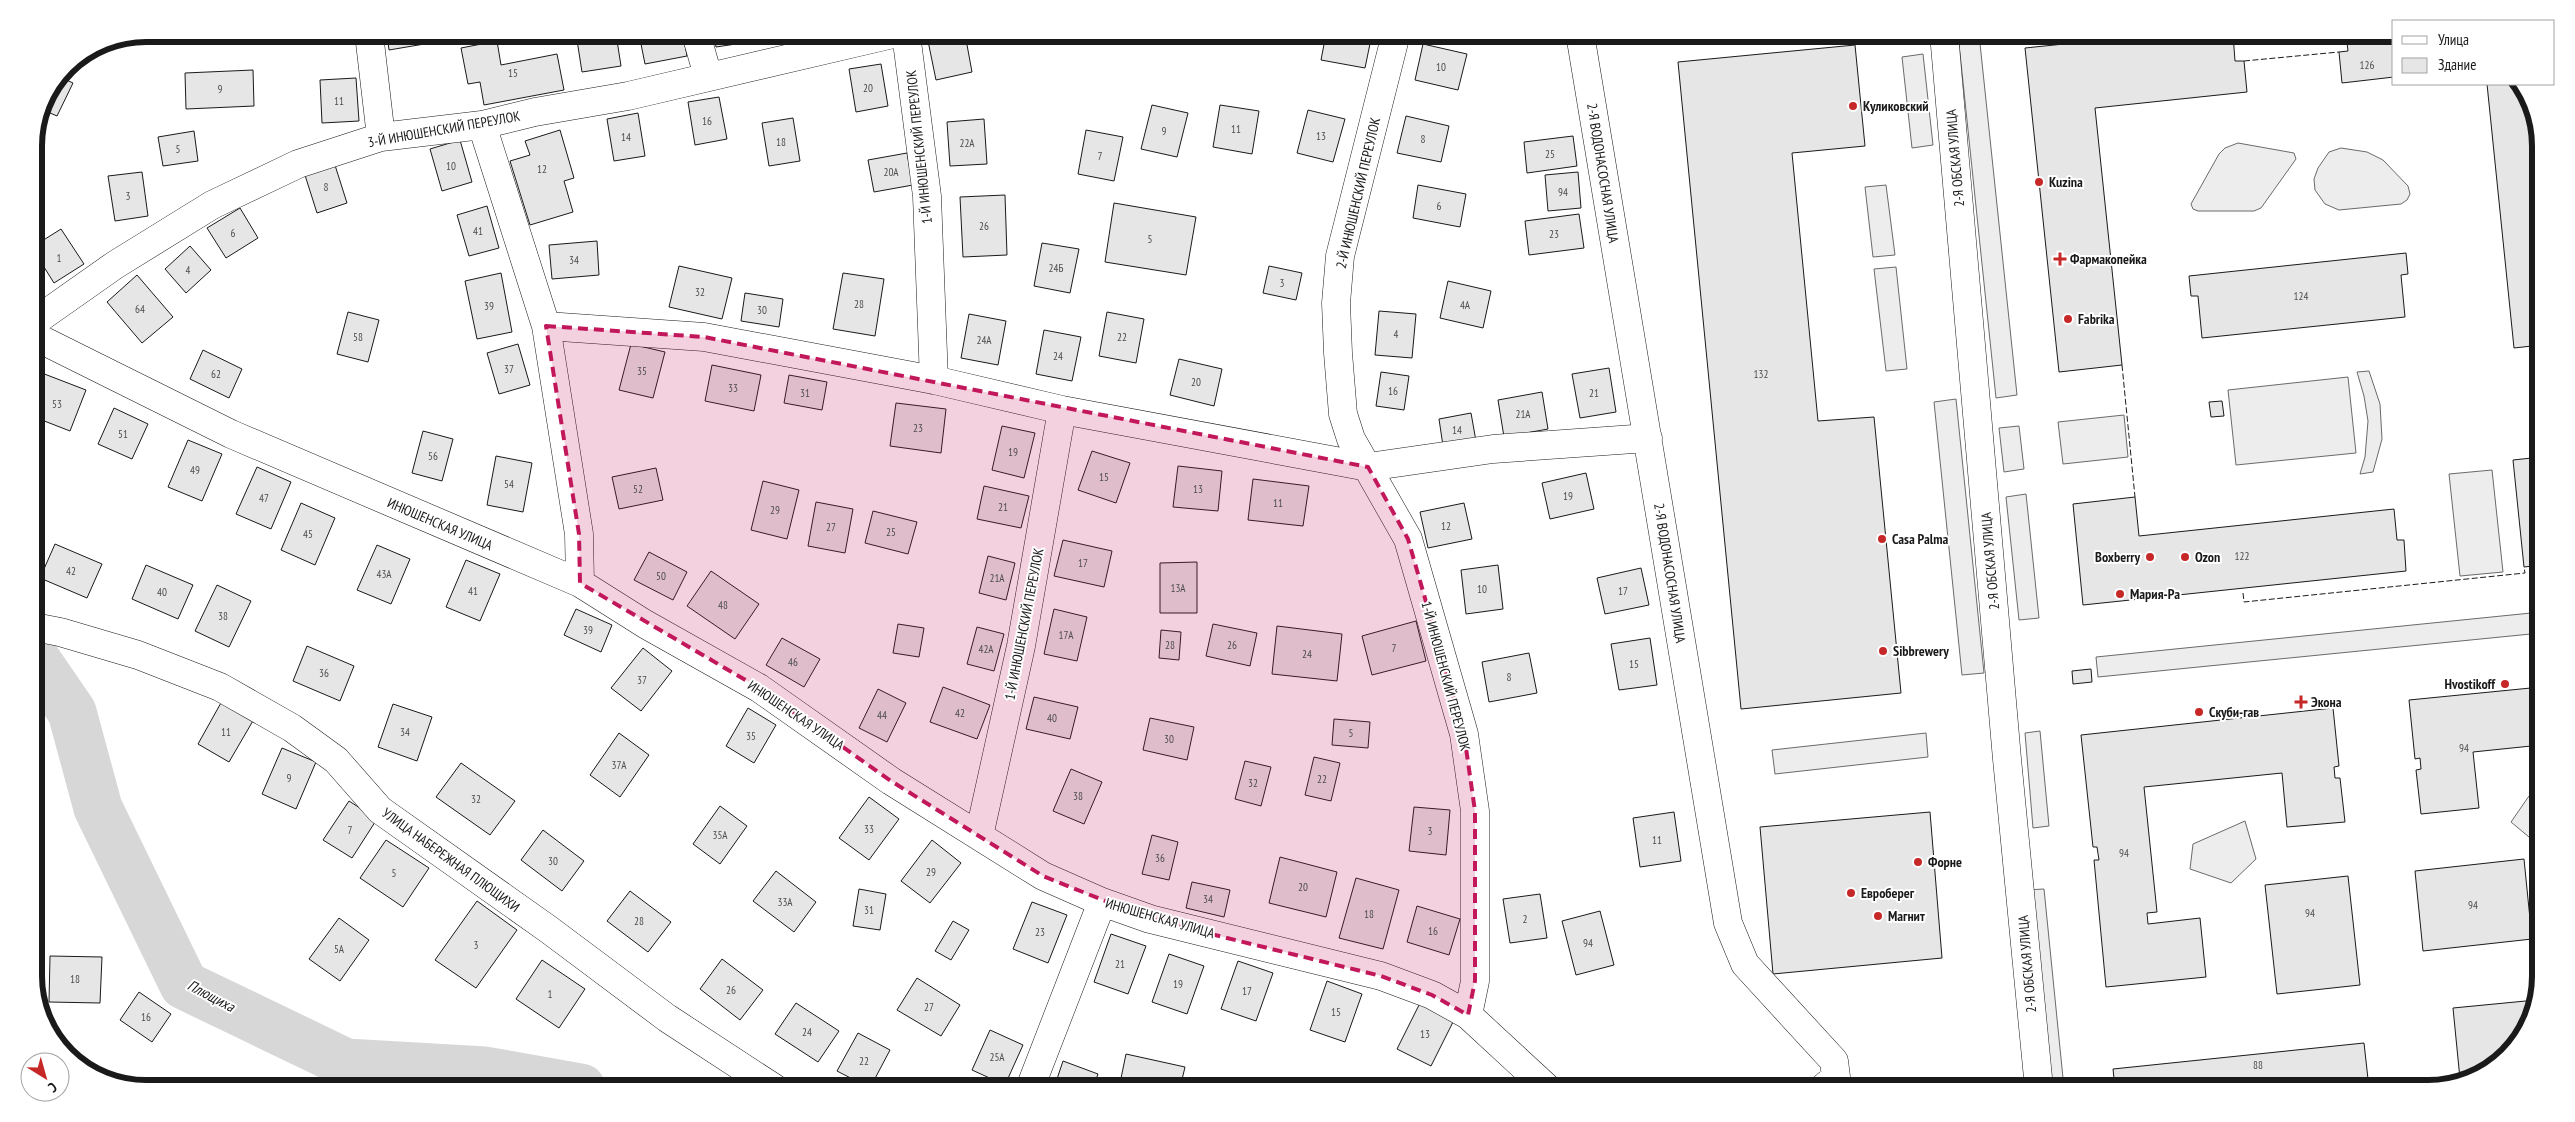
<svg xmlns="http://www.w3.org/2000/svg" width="2575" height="1122" viewBox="0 0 2575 1122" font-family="'PT Sans Narrow',sans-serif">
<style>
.built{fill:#ededed;stroke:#6a6a6a}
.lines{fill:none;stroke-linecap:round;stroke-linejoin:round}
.river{stroke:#d7d7d7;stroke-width:49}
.building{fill:#e6e6e6;stroke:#1a1a1a}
.minor-casing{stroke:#1a1a1a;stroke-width:29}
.minor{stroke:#fff;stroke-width:28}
.fence{stroke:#1a1a1a;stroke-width:1;stroke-dasharray:6 2.5;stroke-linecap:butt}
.marked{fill:#c2185b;fill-opacity:0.2;stroke:#c2185b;stroke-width:4;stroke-dasharray:10 6;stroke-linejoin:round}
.poi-dot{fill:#c62828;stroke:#fff;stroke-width:2}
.labels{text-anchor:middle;stroke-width:4;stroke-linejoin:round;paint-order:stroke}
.number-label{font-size:11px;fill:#4d4d4d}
.poi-label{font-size:14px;font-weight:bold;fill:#1a1a1a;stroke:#fff;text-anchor:start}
.street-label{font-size:14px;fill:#1a1a1a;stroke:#fff}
.water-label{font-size:15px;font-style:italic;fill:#1a1a1a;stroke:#fff}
.rim{fill:none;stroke:#1a1a1a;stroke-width:6}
</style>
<rect width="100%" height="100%" fill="#fff"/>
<path class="built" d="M1958 34H1979L2017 395 1996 398Z
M1923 54 1933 145 1912 148 1902 57Z
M2238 143 2294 153 2296 159 2261 208 2254 211H2198L2193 209 2191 204 2219 154 2225 148Z
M2341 148 2367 152 2383 160 2408 186 2410 194 2407 200 2401 204 2339 210 2325 204 2315 190 2314 179 2318 168 2329 152Z
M1886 185 1895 255 1873 257 1865 187Z
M1896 267 1907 369 1886 371 1874 269Z
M2369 371 2380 404 2382 439 2373 472 2360 474 2365 457 2368 421 2364 396 2357 372Z
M2348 377 2356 453 2236 465 2228 390Z
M1956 399 1984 673 1962 675 1934 402Z
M2124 415 2128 457 2063 464 2058 422Z
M2019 426 2024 469 2004 472 1999 428Z
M2492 470 2503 572 2460 576 2449 474Z
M2026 494 2039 618 2019 620 2006 497Z
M2541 612V633L2098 677 2096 657Z
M2040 731 2049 826 2033 828 2025 733Z
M1926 733 1928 757 1775 774 1772 750Z
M2529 796 2541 797V847L2511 822Z
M2245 821 2256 859 2231 883 2190 869 2193 844Z
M2044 889 2064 1088H2045L2026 890Z"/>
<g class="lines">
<path class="river" d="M34 660 37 661 72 712 98 808 184 985 346 1063 485 1071 581 1088"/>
</g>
<path class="building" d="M387 34H446L448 40 389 50Z
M616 34 621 66 582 72 577 40Z
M639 34H683L687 56 645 64Z
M714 34H755L756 41 716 47Z
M937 34H965L972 72 936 80 927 36Z
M1326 34H1372L1365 68 1321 60Z
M2162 34H2233L2235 61H2244L2247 92 2095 108 2122 365 2059 372 2025 48Z
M2346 34H2394V77L2342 83 2339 52 2348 51Z
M497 41 501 65 557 54 564 90 484 105 480 82 468 84 461 48Z
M1423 44 1467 54 1458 90 1415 80Z
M1855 45 1865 146 1792 153 1818 421 1874 417 1901 693 1741 709 1678 62Z
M881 64 888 106 856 112 849 69Z
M253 70 254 106 186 109 185 73Z
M60 77 73 83 57 116 41 109 42 103Z
M356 78 359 121 322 123 320 80Z
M2487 84H2520L2541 139V345L2514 348Z
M719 97 727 139 695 145 688 102Z
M1152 105 1188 113 1177 157 1141 149Z
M1220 105 1259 111 1252 154 1213 147Z
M1308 110 1345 119 1333 162 1297 153Z
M638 113 645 156 614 161 607 119Z
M1406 116 1449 126 1441 162 1397 153Z
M793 118 800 161 769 166 762 123Z
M984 119 987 164 950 166 947 122Z
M560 130 574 178 564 181 573 212 530 225 510 161 530 155 525 141Z
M1086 130 1123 137 1114 181 1078 174Z
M194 131 198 161 163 166 158 137Z
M1573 136 1577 166 1527 173 1524 142Z
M460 140 472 182 442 191 430 149Z
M907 153 913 185 874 192 868 160Z
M334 162 347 203 317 213 304 172Z
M142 172 148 216 115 221 108 176Z
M1578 172 1581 208 1548 211 1545 175Z
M1418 185 1466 194 1460 227 1413 218Z
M1005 195 1007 255 963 257 960 197Z
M1114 203 1196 217 1186 275 1105 262Z
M487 206 499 248 469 256 457 215Z
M240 208 258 238 226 258 207 228Z
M1579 214 1584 248 1529 255 1525 221Z
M61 229 84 264 54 283 34 251V246Z
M597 241 599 275 552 279 549 245Z
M1042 243 1079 249 1070 293 1034 286Z
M190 246 211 270 186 293 165 269Z
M2406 253 2408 274 2401 275 2405 317 2202 338 2198 296H2191L2189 276Z
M679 266 732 278 722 319 669 307Z
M1269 266 1302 273 1296 300 1263 293Z
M501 273 512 332 477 339 465 281Z
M843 273 884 279 875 336 833 329Z
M137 275 173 317 142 343 107 302Z
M1448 281 1491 291 1483 328 1440 318Z
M745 293 783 299 779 327 741 321Z
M1379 311 1416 314 1412 358 1375 355Z
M348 312 379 320 368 362 337 354Z
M1107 312 1144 319 1136 363 1099 356Z
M969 314 1006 321 998 365 961 358Z
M1044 330 1081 337 1072 381 1036 374Z
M518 344 530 385 499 394 487 353Z
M631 344 665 352 653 398 619 390Z
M203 350 242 369 229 398 190 379Z
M1179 359 1222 369 1214 406 1170 395Z
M712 365 761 375 754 411 705 401Z
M1609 368 1616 412 1580 418 1572 374Z
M34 370 86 390 70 431 34 417Z
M1381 372 1409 376 1404 410 1376 406Z
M789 375 827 382 822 410 784 403Z
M1542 392 1548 429 1504 437 1498 400Z
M2222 401 2224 416 2211 417 2209 402Z
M896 403 946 409 941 453 890 446Z
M114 408 148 424 132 459 98 444Z
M1471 413 1476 441 1443 446 1439 419Z
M1002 426 1035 433 1024 478 992 470Z
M423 431 453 439 442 481 412 473Z
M188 440 222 454 202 501 168 487Z
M1092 451 1130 463 1116 503 1078 490Z
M496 456 532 463 523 512 487 505Z
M2541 457V565L2524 567 2513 460Z
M1178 466 1222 471 1218 511 1173 507Z
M257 467 291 482 271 529 236 514Z
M656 468 663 500 619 509 612 477Z
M1586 473 1594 509 1550 519 1542 483Z
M1253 479 1309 486 1303 526 1248 520Z
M763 481 799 490 787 539 751 530Z
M984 486 1029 496 1021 528 977 519Z
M2135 497 2139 536 2394 509 2397 540H2404L2406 571 2083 605 2073 504Z
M816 502 853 509 845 553 808 546Z
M301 503 335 518 315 565 281 550Z
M1464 503 1472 539 1428 548 1420 512Z
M873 511 917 522 908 554 865 543Z
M1063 540 1112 551 1104 587 1054 576Z
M55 544 102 564 87 598 40 578Z
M377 545 410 559 391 604 357 590Z
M649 552 687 572 673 600 634 580Z
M988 556 1015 563 1006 600 979 593Z
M466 560 500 574 480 621 446 607Z
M1197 562V613H1160V563Z
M146 565 193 585 178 619 132 599Z
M1498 565 1503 609 1466 614 1461 570Z
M1641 568 1649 605 1605 614 1597 578Z
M711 571 759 604 735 639 687 606Z
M217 585 251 601 229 647 195 631Z
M576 609 612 625 601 652 564 635Z
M1054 609 1087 617 1077 661 1044 654Z
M1416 621 1426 661 1372 675 1362 636Z
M898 624 924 628 919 657 893 653Z
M1213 624 1257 633 1250 666 1206 656Z
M1277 626 1342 634 1337 681 1272 674Z
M977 627 1004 634 994 671 967 664Z
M1161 630 1181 632 1179 660 1159 658Z
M782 638 820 659 804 687 766 665Z
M1650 638 1657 685 1619 690 1611 644Z
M307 646 354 666 340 701 293 681Z
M643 648 672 671 641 711 611 688Z
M1529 653 1537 693 1489 702 1482 662Z
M2091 669 2092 682 2073 684 2072 671Z
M943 687 990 705 977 739 930 722Z
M2541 687V745L2473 752 2479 808 2421 814 2416 770 2421 769 2420 758 2415 759 2409 700Z
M878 689 906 703 887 742 859 728Z
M1034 697 1078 707 1070 739 1026 729Z
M222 701 254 719 229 762 198 744Z
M393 704 432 717 417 761 378 747Z
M748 708 776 725 754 763 726 746Z
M2333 708 2339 766 2334 767 2335 778H2340L2345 822 2287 827 2282 773 2144 787 2157 912 2147 913 2148 924 2200 918 2206 977 2106 987 2094 860H2099L2097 847H2093L2081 735Z
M1150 718 1194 727 1187 760 1143 750Z
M1334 719 1370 722 1368 748 1332 745Z
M619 733 649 755 620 797 590 775Z
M282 748 316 762 296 809 262 794Z
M1314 757 1340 763 1331 801 1305 795Z
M1245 761 1271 767 1261 806 1235 799Z
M461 763 515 801 490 835 436 797Z
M1071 769 1102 782 1084 824 1053 811Z
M869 797 899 819 869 860 839 838Z
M349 801 377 819 352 858 323 840Z
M720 806 747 826 720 864 693 844Z
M1414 807 1450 810 1446 855 1409 851Z
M1674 812 1681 861 1640 867 1633 818Z
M1930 812 1942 958 1773 974 1760 827Z
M543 830 584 861 562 891 521 860Z
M1152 835 1178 842 1169 880 1142 874Z
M386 840 429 868 403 907 360 878Z
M932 840 961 863 930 903 901 881Z
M1280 857 1337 872 1326 917 1269 903Z
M2524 859 2532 939 2423 951 2415 871Z
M776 871 816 902 794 932 753 901Z
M2348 876 2360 985 2277 994 2265 885Z
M1356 878 1399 890 1383 949 1339 938Z
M1192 882 1230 890 1224 917 1186 908Z
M859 889 886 894 880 930 853 926Z
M630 891 671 922 648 952 607 921Z
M1540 894 1547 938 1510 943 1503 899Z
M477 901 517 930 476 988 435 960Z
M1032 902 1067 915 1048 963 1013 949Z
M1417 906 1460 919 1449 955 1407 942Z
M1600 911 1614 965 1576 975 1562 921Z
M339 918 369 940 340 981 309 959Z
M953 921 969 930 951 960 935 951Z
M1111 934 1146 946 1128 994 1094 982Z
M1169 954 1204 966 1187 1014 1152 1002Z
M50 956 102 957 100 1003 49 1002Z
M722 959 763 990 740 1020 700 989Z
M542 960 585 989 559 1028 516 999Z
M1238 961 1273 973 1256 1021 1221 1009Z
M917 978 960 1005 941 1036 897 1010Z
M1327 981 1362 994 1345 1042 1310 1030Z
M139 992 171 1014 152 1042 120 1020Z
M2536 1000 2533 1019 2492 1069 2460 1079 2453 1008Z
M796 1003 839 1031 818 1062 775 1034Z
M1420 1003 1454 1020 1431 1066 1397 1049Z
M990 1030 1023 1045 1005 1085 972 1070Z
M858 1033 890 1050 870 1088 837 1071Z
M2364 1043 2369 1088H2115L2113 1069Z
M1126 1054 1185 1067 1180 1088H1119Z
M1063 1061 1098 1074 1093 1088H1054Z"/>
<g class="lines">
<defs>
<path id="minor" d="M369 34 381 137
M696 34 708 76
M906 34 927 196 934 380
M1396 34 1340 256 1336 303 1338 353 1343 414 1351 439 1408 539 1464 734 1475 811V981L1468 1015
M1580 34 1728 923 1745 964 1834 1061 1836 1077 1823 1088
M1944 34 2007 759 2039 1088
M482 125 546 326
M34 322 115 265 212 205 298 164 381 137 482 125 535 112 628 96 893 34
M34 336 231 434 580 583 645 624 759 688 891 781 1043 876 1102 902 1150 919 1381 976 1432 995 1468 1015 1547 1088
M580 583 579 534 546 326 704 337 934 380 1062 410 1368 467 1493 449 1648 438
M34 627 60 632 138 655 220 687 292 728 336 760 380 810 548 929 667 1018 774 1088
M979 836 1021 646 1062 410
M1030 1088 1102 902"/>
</defs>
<use href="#minor" class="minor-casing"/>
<use href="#minor" class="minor"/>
<path class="fence" d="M2244 61 2339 52
M2122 365 2135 497
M2243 593 2244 602 2525 573 2524 567"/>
</g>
<path class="marked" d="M546 326 704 337 1368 467 1408 539 1464 734 1475 811V981L1468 1015 1432 995 1381 976 1150 919 1043 876 891 781 759 688 580 583 579 534Z"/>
<g class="poi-dot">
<circle cx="1853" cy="106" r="5"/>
<circle cx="2039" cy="182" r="5"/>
<path d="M2057.5 251.5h5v5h5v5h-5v5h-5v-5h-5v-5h5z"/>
<circle cx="2068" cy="319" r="5"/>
<circle cx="1882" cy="539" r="5"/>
<circle cx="2150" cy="557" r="5"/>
<circle cx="2185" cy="557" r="5"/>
<circle cx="2120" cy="594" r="5"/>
<circle cx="1883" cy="651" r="5"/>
<circle cx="2505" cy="684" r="5"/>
<path d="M2298.5 694.5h5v5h5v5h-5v5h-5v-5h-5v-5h5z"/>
<circle cx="2199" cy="712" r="5"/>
<circle cx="1918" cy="862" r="5"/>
<circle cx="1851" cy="893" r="5"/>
<circle cx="1878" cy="916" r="5"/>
</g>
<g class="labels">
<g class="number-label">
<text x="2367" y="69">126</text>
<text x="1441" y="71">10</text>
<text x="513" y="77">15</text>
<text x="868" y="92">20</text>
<text x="220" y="93">9</text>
<text x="339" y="105">11</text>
<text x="707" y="125">16</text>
<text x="1236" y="133">11</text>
<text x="1164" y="135">9</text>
<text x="1321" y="140">13</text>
<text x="626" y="141">14</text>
<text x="1423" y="143">8</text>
<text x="781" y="146">18</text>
<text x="967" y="147">22А</text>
<text x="178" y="153">5</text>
<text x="1550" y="158">25</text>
<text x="1100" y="160">7</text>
<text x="451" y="170">10</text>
<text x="542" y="173">12</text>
<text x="891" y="176">20А</text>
<text x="326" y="191">8</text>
<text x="1563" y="196">94</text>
<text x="128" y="200">3</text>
<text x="1439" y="210">6</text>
<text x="984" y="230">26</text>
<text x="478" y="235">41</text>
<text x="233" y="237">6</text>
<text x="1554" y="238">23</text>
<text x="1150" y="243">5</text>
<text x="59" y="262">1</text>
<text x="574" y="264">34</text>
<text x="1056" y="272">24Б</text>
<text x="188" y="274">4</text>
<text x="1282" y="287">3</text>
<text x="700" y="296">32</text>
<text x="2301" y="300">124</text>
<text x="859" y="308">28</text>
<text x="1465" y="309">4А</text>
<text x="489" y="310">39</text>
<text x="140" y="313">64</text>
<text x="762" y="314">30</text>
<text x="1396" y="338">4</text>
<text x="358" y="341">58</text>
<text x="1122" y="341">22</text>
<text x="984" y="344">24А</text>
<text x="1058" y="360">24</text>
<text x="509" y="373">37</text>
<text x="642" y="375">35</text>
<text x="216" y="378">62</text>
<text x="1761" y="378">132</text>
<text x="1196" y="386">20</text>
<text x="733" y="392">33</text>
<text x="1393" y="395">16</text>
<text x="805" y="397">31</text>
<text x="1594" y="397">21</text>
<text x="57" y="408">53</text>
<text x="1523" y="418">21А</text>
<text x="918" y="432">23</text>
<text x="1457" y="434">14</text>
<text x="123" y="438">51</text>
<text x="1013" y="456">19</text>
<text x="433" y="460">56</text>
<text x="195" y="474">49</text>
<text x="1104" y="481">15</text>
<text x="509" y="488">54</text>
<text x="638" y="493">52</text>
<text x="1198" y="493">13</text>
<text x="1568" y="500">19</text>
<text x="264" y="502">47</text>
<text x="1278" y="507">11</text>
<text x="1003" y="511">21</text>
<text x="775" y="514">29</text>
<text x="1446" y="530">12</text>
<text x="831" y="531">27</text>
<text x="891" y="536">25</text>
<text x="308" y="538">45</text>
<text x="2242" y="560">122</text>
<text x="1083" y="567">17</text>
<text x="71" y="575">42</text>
<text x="384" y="578">43А</text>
<text x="661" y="580">50</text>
<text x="997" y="582">21А</text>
<text x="1178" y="592">13А</text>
<text x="1482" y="593">10</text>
<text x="473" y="595">41</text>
<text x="1623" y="595">17</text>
<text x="162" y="596">40</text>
<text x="723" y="609">48</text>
<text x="223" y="620">38</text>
<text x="588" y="634">39</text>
<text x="1066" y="639">17А</text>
<text x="1170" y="649">28</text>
<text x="1232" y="649">26</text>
<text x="1394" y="652">7</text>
<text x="986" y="653">42А</text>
<text x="1307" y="658">24</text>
<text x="793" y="666">46</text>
<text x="1634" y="668">15</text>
<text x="324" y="677">36</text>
<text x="1509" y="681">8</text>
<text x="642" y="684">37</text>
<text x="960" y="717">42</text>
<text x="882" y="719">44</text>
<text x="1052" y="722">40</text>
<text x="226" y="736">11</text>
<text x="405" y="736">34</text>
<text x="1351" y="737">5</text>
<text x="751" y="740">35</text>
<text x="1169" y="743">30</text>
<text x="2464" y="752">94</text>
<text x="619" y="769">37А</text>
<text x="289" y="782">9</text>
<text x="1322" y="783">22</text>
<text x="1253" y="787">32</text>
<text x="1078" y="800">38</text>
<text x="476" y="803">32</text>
<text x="869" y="833">33</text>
<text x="350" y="834">7</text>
<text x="1430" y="835">3</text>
<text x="720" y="839">35А</text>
<text x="1657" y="844">11</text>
<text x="2124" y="857">94</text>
<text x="1160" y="862">36</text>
<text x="553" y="865">30</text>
<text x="931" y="876">29</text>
<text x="394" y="877">5</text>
<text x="1303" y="891">20</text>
<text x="1208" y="903">34</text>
<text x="785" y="906">33А</text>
<text x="2473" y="909">94</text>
<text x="869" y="914">31</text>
<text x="2310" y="917">94</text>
<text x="1369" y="918">18</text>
<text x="1525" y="923">2</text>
<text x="639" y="925">28</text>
<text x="1433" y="935">16</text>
<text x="1040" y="936">23</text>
<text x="1588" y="947">94</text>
<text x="476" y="949">3</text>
<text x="339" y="953">5А</text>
<text x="1120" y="968">21</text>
<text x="75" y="983">18</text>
<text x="1178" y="988">19</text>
<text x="731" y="994">26</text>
<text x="1247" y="995">17</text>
<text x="550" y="998">1</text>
<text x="929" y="1011">27</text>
<text x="1336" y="1016">15</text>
<text x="146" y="1021">16</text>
<text x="807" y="1036">24</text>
<text x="1425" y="1038">13</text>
<text x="997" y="1061">25А</text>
<text x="864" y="1065">22</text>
<text x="2258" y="1069">88</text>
</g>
<g class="poi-label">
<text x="1863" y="111">Куликовский</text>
<text x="2049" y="187">Kuzina</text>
<text x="2070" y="264">Фармакопейка</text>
<text x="2078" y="324">Fabrika</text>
<text x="1892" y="544">Casa Palma</text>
<text x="2140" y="562" text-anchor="end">Boxberry</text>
<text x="2195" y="562">Ozon</text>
<text x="2130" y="599">Мария-Ра</text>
<text x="1893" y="656">Sibbrewery</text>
<text x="2495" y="689" text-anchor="end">Hvostikoff</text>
<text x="2311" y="707">Экона</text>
<text x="2209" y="717">Скуби-гав</text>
<text x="1928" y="867">Форне</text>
<text x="1861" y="898">Евроберег</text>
<text x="1888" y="921">Магнит</text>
</g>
<g class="street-label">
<text transform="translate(444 129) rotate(-10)" y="5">3-Й ИНЮШЕНСКИЙ ПЕРЕУЛОК</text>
<text transform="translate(919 147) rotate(-96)" y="5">1-Й ИНЮШЕНСКИЙ ПЕРЕУЛОК</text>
<text transform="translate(1955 158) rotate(-95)" y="5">2-Я ОБСКАЯ УЛИЦА</text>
<text transform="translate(1603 173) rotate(81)" y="5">2-Я ВОДОНАСОСНАЯ УЛИЦА</text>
<text transform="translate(1358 193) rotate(-77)" y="5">2-Й ИНЮШЕНСКИЙ ПЕРЕУЛОК</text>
<text transform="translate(440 524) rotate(23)" y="5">ИНЮШЕНСКАЯ УЛИЦА</text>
<text transform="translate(1990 561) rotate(-95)" y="5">2-Я ОБСКАЯ УЛИЦА</text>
<text transform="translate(1670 573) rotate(81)" y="5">2-Я ВОДОНАСОСНАЯ УЛИЦА</text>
<text transform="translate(1024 624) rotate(-79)" y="5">1-Й ИНЮШЕНСКИЙ ПЕРЕУЛОК</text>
<text transform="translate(1446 676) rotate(75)" y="5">1-Й ИНЮШЕНСКИЙ ПЕРЕУЛОК</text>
<text transform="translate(796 715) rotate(34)" y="5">ИНЮШЕНСКАЯ УЛИЦА</text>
<text transform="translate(451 860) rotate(36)" y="5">УЛИЦА НАБЕРЕЖНАЯ ПЛЮЩИХИ</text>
<text transform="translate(1160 918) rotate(16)" y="5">ИНЮШЕНСКАЯ УЛИЦА</text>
<text transform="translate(2027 964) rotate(-95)" y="5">2-Я ОБСКАЯ УЛИЦА</text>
</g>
<g class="water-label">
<text transform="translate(211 996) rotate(28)" y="5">Плющиха</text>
</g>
</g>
<path d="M0 0H2575V1122H0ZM146 42H2428A104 104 0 0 1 2532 146V976A104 104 0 0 1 2428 1080H146A104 104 0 0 1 42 976V146A104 104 0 0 1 146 42Z" fill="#fff" fill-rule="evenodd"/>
<path class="rim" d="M146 42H2428A104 104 0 0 1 2532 146V976A104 104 0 0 1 2428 1080H146A104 104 0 0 1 42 976V146A104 104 0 0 1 146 42Z"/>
<rect x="2392" y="20" width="162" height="65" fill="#ffffff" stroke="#a3a3a3"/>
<rect x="2402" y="36" width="25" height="8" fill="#ffffff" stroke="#a3a3a3"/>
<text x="2438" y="45" font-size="15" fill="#1a1a1a">Улица</text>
<rect x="2402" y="58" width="25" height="15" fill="#e6e6e6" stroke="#a3a3a3"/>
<text x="2438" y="70" font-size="15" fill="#1a1a1a">Здание</text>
<g transform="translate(45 1077) rotate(143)"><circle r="24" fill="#ffffff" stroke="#a3a3a3"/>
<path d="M0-4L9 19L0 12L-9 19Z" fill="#c62828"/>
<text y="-8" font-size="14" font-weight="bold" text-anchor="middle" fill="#1a1a1a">С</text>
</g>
</svg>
